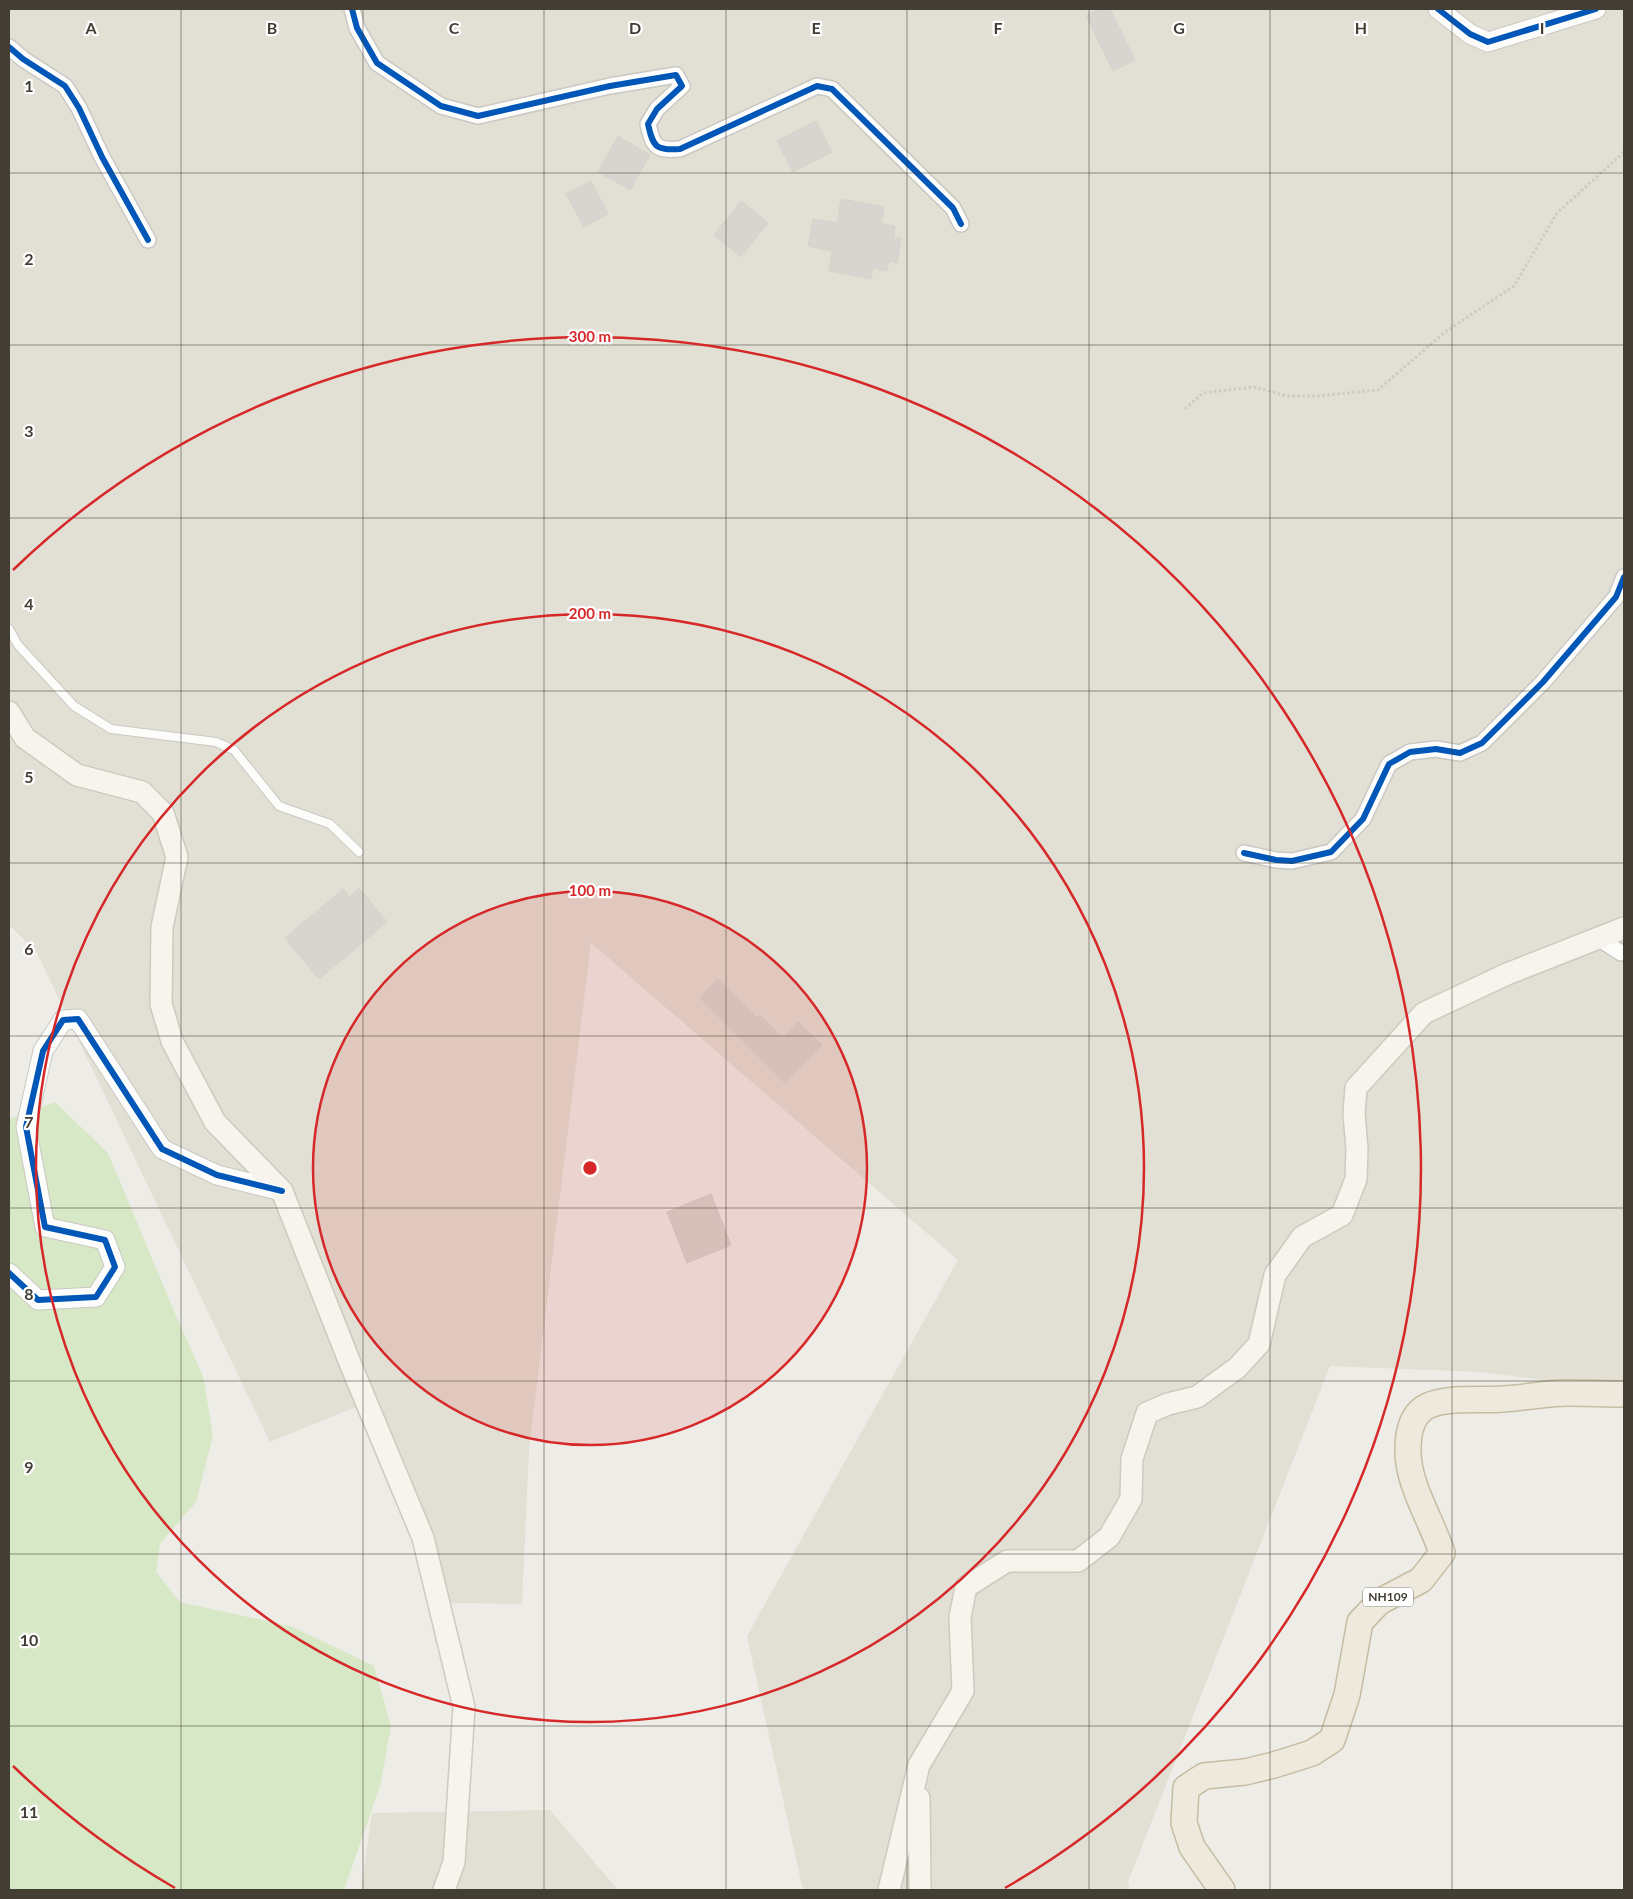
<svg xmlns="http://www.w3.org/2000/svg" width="1633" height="1899" viewBox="0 0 1633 1899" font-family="Lato,sans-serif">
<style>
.residential{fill:#e2dfd4}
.green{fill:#d7e8c7}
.building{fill:#d7d5cf;stroke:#d6d3cc}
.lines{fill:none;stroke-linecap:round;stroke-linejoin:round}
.service-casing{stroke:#cac8c2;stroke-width:10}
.minor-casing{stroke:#cac8c2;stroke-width:18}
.tertiary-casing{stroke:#cac8c2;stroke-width:21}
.secondary-casing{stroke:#cdcabe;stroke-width:24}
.trunk-casing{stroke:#c5bca2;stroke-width:28}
.path{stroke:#cccbc6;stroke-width:3;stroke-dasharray:2.5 2.5;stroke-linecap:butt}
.service{stroke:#fcfcfb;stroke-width:8}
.minor{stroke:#fcfcfb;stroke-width:15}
.tertiary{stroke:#fcfcfb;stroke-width:19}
.secondary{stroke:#f6f4ed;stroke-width:21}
.trunk{stroke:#edeadd;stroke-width:25}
.cycleway-casing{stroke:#fff;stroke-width:9}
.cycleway{stroke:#0057b8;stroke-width:6}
.grid{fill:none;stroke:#423e34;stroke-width:1;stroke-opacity:0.55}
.ring{fill:none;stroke:#d62828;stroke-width:2.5}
.labels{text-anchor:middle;stroke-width:4.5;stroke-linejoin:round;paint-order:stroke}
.shield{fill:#fff;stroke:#7b7871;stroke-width:1}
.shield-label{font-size:12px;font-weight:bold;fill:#423e34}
.grid-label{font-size:16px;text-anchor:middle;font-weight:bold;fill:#423e34;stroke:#fff;stroke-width:4.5;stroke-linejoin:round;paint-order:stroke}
.centre{fill:#d62828;stroke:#fff;stroke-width:2.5}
.ring-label{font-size:15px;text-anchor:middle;font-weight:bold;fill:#d62828;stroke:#fff;stroke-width:4.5;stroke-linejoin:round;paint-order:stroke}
</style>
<rect width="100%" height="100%" fill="#eeece6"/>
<path class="residential" d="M9 9H1624V1390L1480 1372 1330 1366 1128 1882 1130 1890H803L747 1636 958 1260 591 943 529 1449 522 1604 451 1603 365 1403 270 1442 37 953 9 925Z
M550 1810 618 1890H361L372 1813Z"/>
<path class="green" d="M55 1102 108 1153 174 1311 203 1376 213 1436 196 1502 160 1544 156 1572 180 1602 293 1627 374 1666 391 1726 381 1783 344 1890H9V1119Z"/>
<path class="building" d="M1100 9H1110L1135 60 1113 71 1086 16Z
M816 121 832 152 793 172 777 141Z
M618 136 650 155 630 190 598 172Z
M591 181 608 214 584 227 566 194Z
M841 199 884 207 881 223 895 226 894 237 901 238 897 263 889 261 887 271 873 268 871 279 829 271 832 251 808 246 813 219 837 223Z
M741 201 768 223 741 257 714 235Z
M359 888 387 922 319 979 285 938 343 889 349 897Z
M718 979 757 1018 760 1015 783 1038 798 1022 822 1045 785 1083 700 998Z
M711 1194 731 1245 687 1263 667 1212Z"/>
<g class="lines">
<defs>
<path id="service" d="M9 629 18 645 74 706 111 729 216 742 234 750 279 806 330 824 359 852"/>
<path id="minor" d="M352 9 357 28 377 63 441 106 478 116 610 86 676 75 682 86 657 109 648 124C653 147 656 151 680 149L817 86 832 89 953 208 961 224
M9 47 23 59 65 86 79 108 102 157 148 240
M1244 853 1276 860 1292 861 1331 852 1363 819 1389 764 1410 752 1436 749 1460 753 1482 743 1543 682 1616 597 1624 577
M1598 938 1621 953 1624 952"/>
<path id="tertiary" d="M1438 9 1470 34 1488 42 1596 9
M9 1273 38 1300 96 1297 115 1267 105 1240 45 1227 26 1127 43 1051 63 1020 78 1019 162 1149 217 1175 282 1191"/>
<path id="secondary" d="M9 712 25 738 77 775 142 792 163 813 177 857 162 927 161 1004 172 1041 215 1122 282 1191 350 1363 423 1538 464 1707 454 1862 444 1890
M919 1798 920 1890
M889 1890 919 1765 963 1691 960 1617 966 1587 1007 1561H1078L1109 1537 1131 1499 1132 1459 1147 1413 1168 1404 1197 1397 1237 1368 1259 1344 1275 1275 1302 1237 1342 1215 1356 1179 1357 1149 1354 1114 1356 1088 1424 1013 1507 974 1624 928"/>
<path id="trunk" d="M1222 1890 1192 1847 1184 1823 1186 1788 1204 1776 1245 1772 1274 1765 1312 1753 1332 1740 1347 1695 1360 1622 1379 1602 1421 1580 1442 1553C1432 1521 1407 1484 1408 1449 1408 1435 1411 1417 1424 1408 1442 1396 1480 1401 1503 1399 1524 1398 1546 1393 1567 1393 1586 1393 1605 1394 1624 1394"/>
</defs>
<use href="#service" class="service-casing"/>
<use href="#minor" class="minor-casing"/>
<use href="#tertiary" class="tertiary-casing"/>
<use href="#secondary" class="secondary-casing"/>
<use href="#trunk" class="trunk-casing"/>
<path class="path" d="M1185 409 1203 393 1254 387 1287 396H1318L1378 390 1445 332 1514 286 1557 213 1624 152"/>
<use href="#service" class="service"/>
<use href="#minor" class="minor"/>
<use href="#tertiary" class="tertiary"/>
<use href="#secondary" class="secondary"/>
<use href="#trunk" class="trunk"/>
<defs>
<path id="cycleway" d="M352 9 357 28 377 63 441 106 478 116 610 86 676 75 682 86 657 109 648 124C653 147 656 151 680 149L817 86 832 89 953 208 961 224
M1438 9 1470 34 1488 42 1596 9
M9 47 23 59 65 86 79 108 102 157 148 240
M1244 853 1276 860 1292 861 1331 852 1363 819 1389 764 1410 752 1436 749 1460 753 1482 743 1543 682 1616 597 1624 577
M9 1273 38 1300 96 1297 115 1267 105 1240 45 1227 26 1127 43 1051 63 1020 78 1019 162 1149 217 1175 282 1191"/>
</defs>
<use href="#cycleway" class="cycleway-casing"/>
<use href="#cycleway" class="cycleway"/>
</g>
<path class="grid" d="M181 9V1890M363 9V1890M544 9V1890M726 9V1890M907 9V1890M1089 9V1890M1270 9V1890M1452 9V1890M9 173H1624M9 345H1624M9 518H1624M9 691H1624M9 863H1624M9 1036H1624M9 1208H1624M9 1381H1624M9 1554H1624M9 1726H1624"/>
<circle cx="590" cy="1168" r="277" fill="#d62828" fill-opacity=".12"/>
<g class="ring">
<circle cx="590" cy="1168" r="277"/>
<circle cx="590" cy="1168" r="554"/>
<path d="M175 1888A831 831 0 0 1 13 1766M13 570A831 831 0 1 1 1005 1888"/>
</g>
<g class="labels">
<rect class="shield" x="1363" y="1587.5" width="50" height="19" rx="4"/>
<g class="shield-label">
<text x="1388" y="1601">NH109</text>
</g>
</g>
<g class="grid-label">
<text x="91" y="34">A</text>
<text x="272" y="34">B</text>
<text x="454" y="34">C</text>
<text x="635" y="34">D</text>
<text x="816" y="34">E</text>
<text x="998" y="34">F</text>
<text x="1179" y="34">G</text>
<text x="1361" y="34">H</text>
<text x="1542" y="34">I</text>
<text x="29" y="92">1</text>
<text x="29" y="265">2</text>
<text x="29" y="437">3</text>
<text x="29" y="610">4</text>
<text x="29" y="783">5</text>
<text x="29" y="955">6</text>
<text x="29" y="1128">7</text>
<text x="29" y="1300">8</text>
<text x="29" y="1473">9</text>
<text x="29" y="1646">10</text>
<text x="29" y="1818">11</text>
</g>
<circle cx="590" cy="1168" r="8" class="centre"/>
<g class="ring-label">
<text x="590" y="342">300 m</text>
<text x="590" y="619">200 m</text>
<text x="590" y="896">100 m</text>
</g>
<rect width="1633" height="1899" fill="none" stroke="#423e34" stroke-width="20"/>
</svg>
